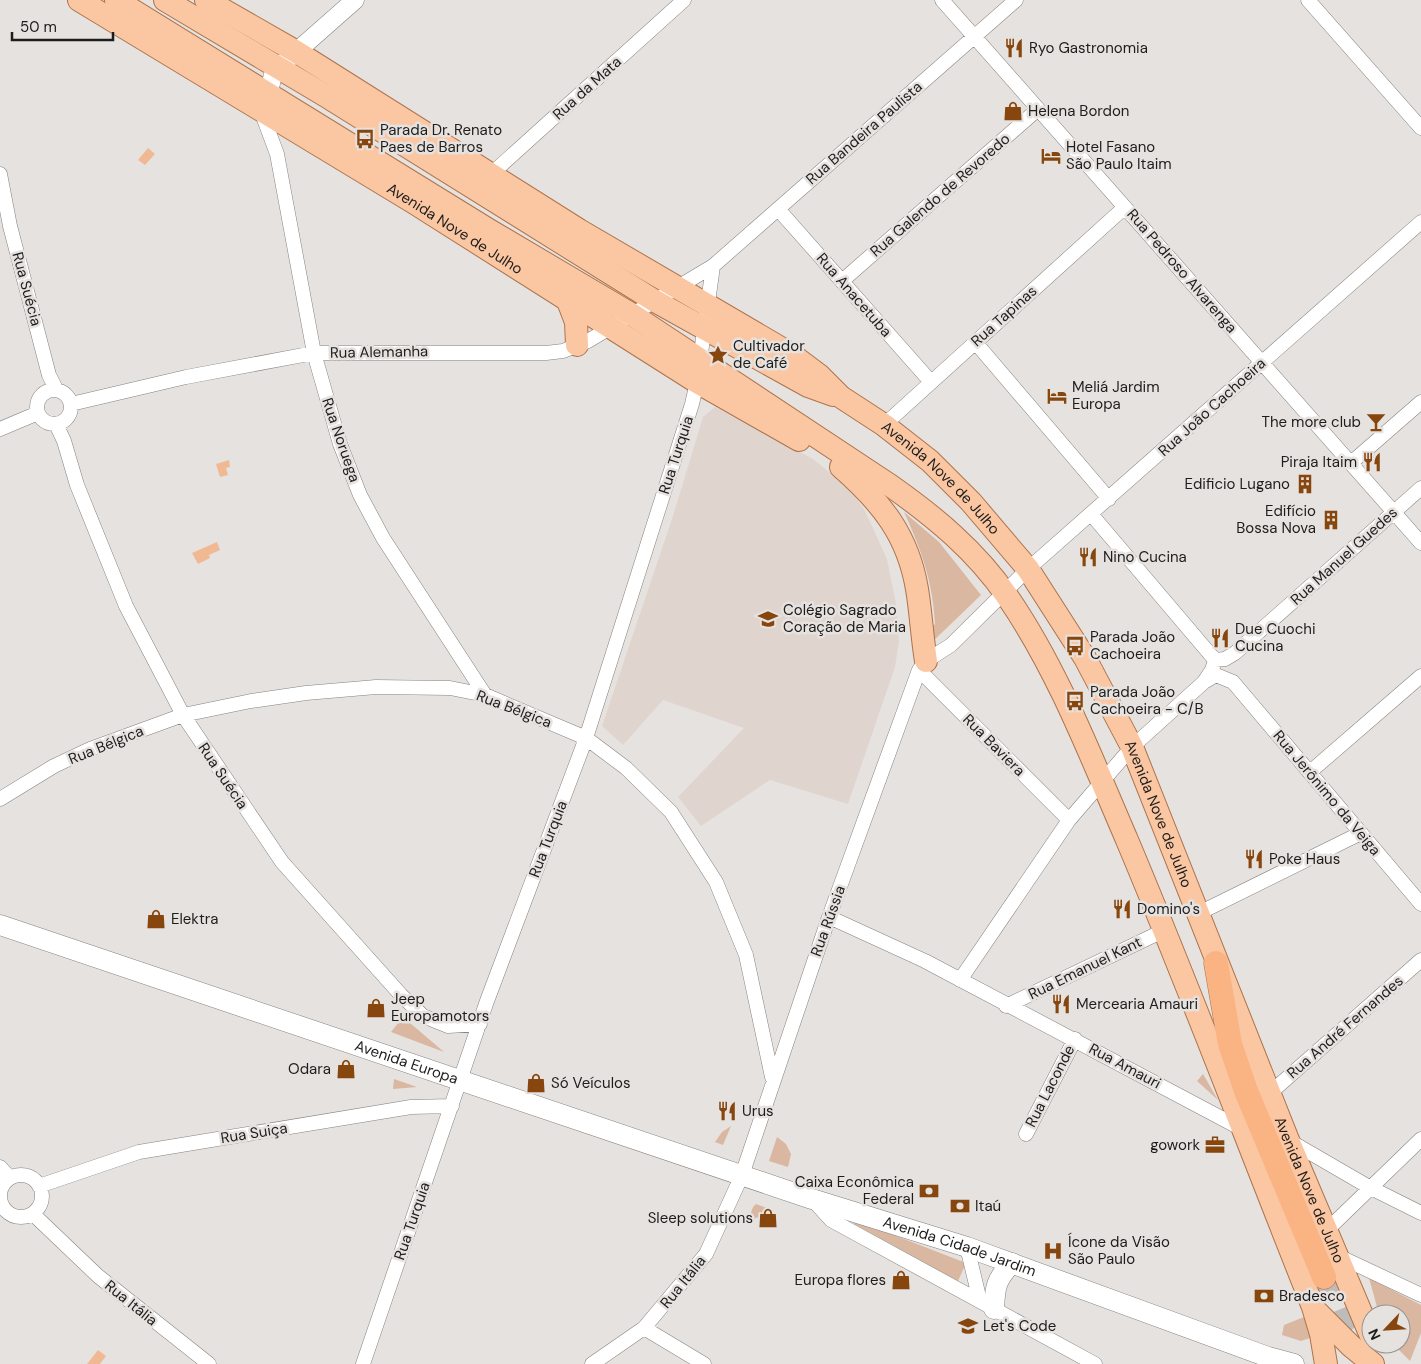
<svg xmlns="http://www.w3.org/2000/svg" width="1421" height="1364" viewBox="0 0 1421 1364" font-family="'DM Sans',sans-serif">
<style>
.built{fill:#e0d5ce}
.green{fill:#d9b7a0}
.water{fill:#f0b994}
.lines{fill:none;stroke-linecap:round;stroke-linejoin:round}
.trunk-tunnel{stroke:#bebbb8;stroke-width:24;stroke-dasharray:24 12;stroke-linecap:butt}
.minor-casing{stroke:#86827f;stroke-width:15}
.tertiary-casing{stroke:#86827f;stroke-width:19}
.secondary-casing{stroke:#86827f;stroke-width:21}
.primary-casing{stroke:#ac734b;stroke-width:24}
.trunk-casing{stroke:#ac734b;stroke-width:25}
.minor{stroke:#fff;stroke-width:14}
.tertiary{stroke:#fff;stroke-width:18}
.secondary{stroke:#fff;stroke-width:20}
.primary{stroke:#fbc7a3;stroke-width:22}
.trunk{stroke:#fab484;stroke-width:24}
.labels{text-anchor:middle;stroke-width:5;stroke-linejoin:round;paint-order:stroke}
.poi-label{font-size:15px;fill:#1e1d1c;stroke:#e6e2df;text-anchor:start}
.street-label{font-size:15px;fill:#1e1d1c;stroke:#e6e2df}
</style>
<rect width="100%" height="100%" fill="#e6e2df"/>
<path class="built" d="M715 407 813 459 850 489 865 511 887 559 896 604 899 641 895 667 848 804 770 780 701 826 678 797 744 728 663 700 623 745 602 726 672 519 703 417Z"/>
<path class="green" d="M904 512 939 542 981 595 929 645 931 628 935 624C933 582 921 549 904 512Z
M403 1017 444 1052 391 1032Z
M1203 1074 1218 1100 1197 1081Z
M394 1079 417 1087 393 1089Z
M731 1126 723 1145 715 1142 722 1132Z
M777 1137 786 1144 791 1154 788 1167 769 1161Z
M756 1204 774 1211 748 1221 753 1207Z
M855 1220 966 1263 958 1281 854 1224Z
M1369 1278 1421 1305V1333L1410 1361 1393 1344H1401V1314H1379Z
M1304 1317 1311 1334 1310 1338 1301 1341 1282 1335 1284 1325Z"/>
<path class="water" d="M148 148 155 154 145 165 138 160Z
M229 460 230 467 226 468 228 475 220 477 216 464Z
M217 542 220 550 209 555 210 558 198 564 192 553Z
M98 1350 106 1356 100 1364H87Z"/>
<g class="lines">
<path class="trunk-tunnel" d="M1324 1277 1341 1318 1363 1351"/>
<defs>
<path id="minor" d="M942 0 1421 543
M1308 0 1421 128
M261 111 277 154 314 353 340 444 360 495 383 538 485 695
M0 174 10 226 49 375 56 389
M489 176 684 0
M778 209 931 382
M842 281 1038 109
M975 342 1109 499
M37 407a17 17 0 1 1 34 0a17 17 0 1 1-34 0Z
M71 404 186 377 314 353H546L563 351 588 341 713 266 1016 0
M56 424 64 441 77 485 126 606 183 715 282 862 401 995 423 1016 448 1026 480 1024
M884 425 1125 207
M0 429 38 413
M1351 463 1421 402
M1091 514 1215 660
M919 670 1069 820
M1204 682 1216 675 1233 682 1421 904
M1310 772 1421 676
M0 799 54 766 90 749 183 715 251 701 306 693 376 687 450 688 485 695 586 738 626 768 671 812 716 882 746 955 772 1077
M1197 914 1361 833
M829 917 925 961 1242 1129
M960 980 1069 820 1132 747 1204 682 1212 670 1215 660 1225 659 1235 653 1421 488
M1006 1006 1165 930
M1269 1094 1421 960
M1026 1134 1075 1039
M1288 1140 1369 1187 1421 1213
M0 1167 10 1178
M0 1196a21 21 0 1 1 42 0a21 21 0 1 1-42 0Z
M39 1186 139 1152 411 1107 452 1106
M812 1199 831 1220 1095 1364
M33 1214 98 1276 209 1364
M1326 1231 1421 1139
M967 1247 980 1301
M1336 1255 1421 1295
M644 1328 704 1364
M363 1364 487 1001 586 738 692 404 697 382 713 266
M592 1364 644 1328 706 1254 742 1175 829 917 919 670 926 661 951 645 1028 569 1421 222"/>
<path id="tertiary" d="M268 95 273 75 279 67 355 0"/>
<g id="secondary">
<path id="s1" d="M0 925 812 1199 967 1247 1268 1357 1294 1364"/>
<path d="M994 1309C995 1287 996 1279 1012 1263"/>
</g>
<g id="primary">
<path id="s2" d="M79 0 413 202 697 382 799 440"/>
<path d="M116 0 489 230 631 314 891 486C935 517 976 551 1007 596 1058 670 1091 757 1127 840 1192 994 1251 1152 1313 1307L1321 1334 1326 1364"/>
<path d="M165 0 326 96 655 301 808 386 833 395"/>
<path id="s3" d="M206 0 295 51 579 230 791 354 819 375 841 397 884 425 930 461 971 502 1028 569 1085 658 1132 747 1288 1140 1371 1336"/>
<path d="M568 301 576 322 577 345"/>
<path d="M841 467C881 502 908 535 917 589 921 613 922 637 926 661"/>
<path d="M1315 1310 1351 1346 1373 1364"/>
</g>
<path id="trunk" d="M1216 963 1230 1044 1246 1091 1324 1277"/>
</defs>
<use href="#minor" class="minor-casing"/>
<use href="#tertiary" class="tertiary-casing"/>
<use href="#secondary" class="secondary-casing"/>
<use href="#primary" class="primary-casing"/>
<use href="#trunk" class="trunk-casing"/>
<use href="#minor" class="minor"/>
<use href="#tertiary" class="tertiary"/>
<use href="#secondary" class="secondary"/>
<use href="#primary" class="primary"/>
<use href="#trunk" class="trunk"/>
</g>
<defs>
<symbol id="restaurant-bare" viewBox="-9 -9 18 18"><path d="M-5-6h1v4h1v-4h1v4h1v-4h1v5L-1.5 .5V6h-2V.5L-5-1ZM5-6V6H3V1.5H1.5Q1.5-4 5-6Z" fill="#86460e" stroke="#e6e2df" stroke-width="2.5" paint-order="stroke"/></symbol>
<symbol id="shop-bare" viewBox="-9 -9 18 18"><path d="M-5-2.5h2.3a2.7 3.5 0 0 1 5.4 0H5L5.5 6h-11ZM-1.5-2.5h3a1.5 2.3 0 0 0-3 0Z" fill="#86460e" stroke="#e6e2df" stroke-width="2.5" paint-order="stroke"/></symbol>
<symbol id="bus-bare" viewBox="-9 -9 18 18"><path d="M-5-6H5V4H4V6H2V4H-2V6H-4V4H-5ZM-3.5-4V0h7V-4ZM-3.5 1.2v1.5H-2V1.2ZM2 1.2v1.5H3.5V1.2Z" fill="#86460e" stroke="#e6e2df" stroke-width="2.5" paint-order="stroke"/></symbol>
<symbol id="hotel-bare" viewBox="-9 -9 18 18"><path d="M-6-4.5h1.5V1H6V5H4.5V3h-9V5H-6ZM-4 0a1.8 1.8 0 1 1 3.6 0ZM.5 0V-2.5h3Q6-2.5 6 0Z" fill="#86460e" stroke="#e6e2df" stroke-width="2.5" paint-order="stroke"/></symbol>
<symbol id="sight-bare" viewBox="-9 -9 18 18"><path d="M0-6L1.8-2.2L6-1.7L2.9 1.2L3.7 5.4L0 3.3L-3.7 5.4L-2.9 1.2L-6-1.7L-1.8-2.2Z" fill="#86460e" stroke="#e6e2df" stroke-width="2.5" paint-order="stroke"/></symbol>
<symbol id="bar-bare" viewBox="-9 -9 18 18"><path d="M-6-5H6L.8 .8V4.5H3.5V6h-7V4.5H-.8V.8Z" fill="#86460e" stroke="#e6e2df" stroke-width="2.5" paint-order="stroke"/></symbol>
<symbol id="building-bare" viewBox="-9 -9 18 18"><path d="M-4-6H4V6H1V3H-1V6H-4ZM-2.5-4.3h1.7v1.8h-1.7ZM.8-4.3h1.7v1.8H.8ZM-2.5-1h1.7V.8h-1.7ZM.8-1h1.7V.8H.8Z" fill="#86460e" stroke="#e6e2df" stroke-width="2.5" paint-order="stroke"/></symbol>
<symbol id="school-bare" viewBox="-9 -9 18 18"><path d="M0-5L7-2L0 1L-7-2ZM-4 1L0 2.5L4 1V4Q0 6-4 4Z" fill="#86460e" stroke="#e6e2df" stroke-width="2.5" paint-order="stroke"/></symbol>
<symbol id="office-bare" viewBox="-9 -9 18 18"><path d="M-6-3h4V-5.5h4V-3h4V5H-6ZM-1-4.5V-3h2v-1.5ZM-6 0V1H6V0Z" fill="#86460e" stroke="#e6e2df" stroke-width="2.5" paint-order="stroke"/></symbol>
<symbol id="bank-bare" viewBox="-9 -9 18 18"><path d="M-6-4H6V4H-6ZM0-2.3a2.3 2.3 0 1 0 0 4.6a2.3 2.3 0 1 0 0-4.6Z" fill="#86460e" stroke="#e6e2df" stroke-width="2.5" paint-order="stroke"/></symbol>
<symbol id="hospital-bare" viewBox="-9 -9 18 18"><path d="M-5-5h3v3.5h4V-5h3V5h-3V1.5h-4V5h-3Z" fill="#86460e" stroke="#e6e2df" stroke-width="2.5" paint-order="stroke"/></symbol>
</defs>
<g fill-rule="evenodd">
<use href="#restaurant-bare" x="1000" y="34" width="28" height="28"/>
<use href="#shop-bare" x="999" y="97" width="28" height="28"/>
<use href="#bus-bare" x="351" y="125" width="28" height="28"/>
<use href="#hotel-bare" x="1037" y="142" width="28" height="28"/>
<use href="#sight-bare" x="704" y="341" width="28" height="28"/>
<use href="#hotel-bare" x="1043" y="382" width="28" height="28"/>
<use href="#bar-bare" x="1362" y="408" width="28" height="28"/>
<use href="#restaurant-bare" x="1358" y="448" width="28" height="28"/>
<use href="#building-bare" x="1291" y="470" width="28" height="28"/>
<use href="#building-bare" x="1317" y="506" width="28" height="28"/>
<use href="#restaurant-bare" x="1074" y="543" width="28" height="28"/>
<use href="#school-bare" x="754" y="605" width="28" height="28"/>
<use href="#restaurant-bare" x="1206" y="624" width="28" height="28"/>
<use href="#bus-bare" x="1061" y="632" width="28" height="28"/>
<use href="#bus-bare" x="1061" y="687" width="28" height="28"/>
<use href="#restaurant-bare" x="1240" y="845" width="28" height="28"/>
<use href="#restaurant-bare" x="1108" y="895" width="28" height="28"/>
<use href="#shop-bare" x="142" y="905" width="28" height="28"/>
<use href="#restaurant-bare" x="1047" y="990" width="28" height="28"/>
<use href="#shop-bare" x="362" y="994" width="28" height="28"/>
<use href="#shop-bare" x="332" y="1055" width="28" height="28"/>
<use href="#shop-bare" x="522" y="1069" width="28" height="28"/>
<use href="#restaurant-bare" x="713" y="1097" width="28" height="28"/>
<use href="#office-bare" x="1201" y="1131" width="28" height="28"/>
<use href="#bank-bare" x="915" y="1177" width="28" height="28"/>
<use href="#bank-bare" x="946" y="1192" width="28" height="28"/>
<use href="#shop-bare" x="754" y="1204" width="28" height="28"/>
<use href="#hospital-bare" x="1039" y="1237" width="28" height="28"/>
<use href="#shop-bare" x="887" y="1266" width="28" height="28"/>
<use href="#bank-bare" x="1250" y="1282" width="28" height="28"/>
<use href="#school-bare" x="954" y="1312" width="28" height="28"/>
</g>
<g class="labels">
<g class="poi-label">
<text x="1029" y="53">Ryo Gastronomia</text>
<text x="1028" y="116">Helena Bordon</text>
<text x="380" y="135">Parada Dr. Renato<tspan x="380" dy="17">Paes de Barros</tspan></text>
<text x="1066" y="152">Hotel Fasano<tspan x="1066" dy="17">São Paulo Itaim</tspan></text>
<text x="733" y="351">Cultivador<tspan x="733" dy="17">de Café</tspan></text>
<text x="1072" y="392">Meliá Jardim<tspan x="1072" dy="17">Europa</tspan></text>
<text x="1361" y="427" text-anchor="end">The more club</text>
<text x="1357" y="467" text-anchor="end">Piraja Itaim</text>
<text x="1290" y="489" text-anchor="end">Edificio Lugano</text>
<text x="1316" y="516" text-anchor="end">Edifício<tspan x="1316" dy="17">Bossa Nova</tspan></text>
<text x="1103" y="562">Nino Cucina</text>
<text x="783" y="615">Colégio Sagrado<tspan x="783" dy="17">Coração de Maria</tspan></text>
<text x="1235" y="634">Due Cuochi<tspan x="1235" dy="17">Cucina</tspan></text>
<text x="1090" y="642">Parada João<tspan x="1090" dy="17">Cachoeira</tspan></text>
<text x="1090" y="697">Parada João<tspan x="1090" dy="17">Cachoeira - C/B</tspan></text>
<text x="1269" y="864">Poke Haus</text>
<text x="1137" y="914">Domino's</text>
<text x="171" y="924">Elektra</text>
<text x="391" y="1004">Jeep<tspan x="391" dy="17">Europamotors</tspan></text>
<text x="1076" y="1009">Mercearia Amauri</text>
<text x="331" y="1074" text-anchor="end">Odara</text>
<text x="551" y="1088">Só Veículos</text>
<text x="742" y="1116">Urus</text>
<text x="1200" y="1150" text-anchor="end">gowork</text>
<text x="914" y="1187" text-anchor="end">Caixa Econômica<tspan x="914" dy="17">Federal</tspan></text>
<text x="975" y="1211">Itaú</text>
<text x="753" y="1223" text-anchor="end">Sleep solutions</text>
<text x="1068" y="1247">Ícone da Visão<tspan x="1068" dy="17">São Paulo</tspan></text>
<text x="886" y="1285" text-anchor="end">Europa flores</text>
<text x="1279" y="1301">Bradesco</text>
<text x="983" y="1331">Let's Code</text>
</g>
<g class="street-label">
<text transform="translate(587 88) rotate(-42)" y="5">Rua da Mata</text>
<text transform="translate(864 133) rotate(-41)" y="5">Rua Bandeira Paulista</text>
<text transform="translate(940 195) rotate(-41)" y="5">Rua Galendo de Revoredo</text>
<text dy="5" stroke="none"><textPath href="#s2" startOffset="440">Avenida Nove de Julho</textPath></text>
<text transform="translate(1182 271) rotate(49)" y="5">Rua Pedroso Alvarenga</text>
<text transform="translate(27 289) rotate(75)" y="5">Rua Suécia</text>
<text transform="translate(854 295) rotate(49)" y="5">Rua Anacetuba</text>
<text transform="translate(1004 316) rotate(-42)" y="5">Rua Tapinas</text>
<text transform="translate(379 352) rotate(-1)" y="5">Rua Alemanha</text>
<text transform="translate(1212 407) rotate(-42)" y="5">Rua João Cachoeira</text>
<text transform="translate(341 440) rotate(71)" y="5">Rua Noruega</text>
<text transform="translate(676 455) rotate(-72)" y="5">Rua Turquia</text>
<text dy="5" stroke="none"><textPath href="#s3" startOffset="879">Avenida Nove de Julho</textPath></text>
<text transform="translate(1344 556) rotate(-42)" y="5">Rua Manuel Guedes</text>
<text transform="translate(514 709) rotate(21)" y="5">Rua Bélgica</text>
<text transform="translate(106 745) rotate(-22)" y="5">Rua Bélgica</text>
<text transform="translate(994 745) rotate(45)" y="5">Rua Baviera</text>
<text transform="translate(223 776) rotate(56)" y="5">Rua Suécia</text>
<text transform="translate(1327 793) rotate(50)" y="5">Rua Jerônimo da Veiga</text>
<text dy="5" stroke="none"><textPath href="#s3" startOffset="1284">Avenida Nove de Julho</textPath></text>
<text transform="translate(548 839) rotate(-69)" y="5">Rua Turquia</text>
<text transform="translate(828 921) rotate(-70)" y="5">Rua Rússia</text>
<text transform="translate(1085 968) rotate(-26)" y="5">Rua Emanuel Kant</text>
<text transform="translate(1345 1027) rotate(-41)" y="5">Rua André Fernandes</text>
<text dy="5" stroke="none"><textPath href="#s1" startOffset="429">Avenida Europa</textPath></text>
<text transform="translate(1125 1066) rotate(28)" y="5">Rua Amauri</text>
<text transform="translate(1050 1086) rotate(-63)" y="5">Rua Laconde</text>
<text transform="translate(254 1133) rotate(-9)" y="5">Rua Suiça</text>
<text dy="5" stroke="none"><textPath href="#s3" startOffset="1689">Avenida Nove de Julho</textPath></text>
<text transform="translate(412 1221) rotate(-71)" y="5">Rua Turquia</text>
<text dy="5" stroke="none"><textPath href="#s1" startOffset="1012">Avenida Cidade Jardim</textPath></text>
<text transform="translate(683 1282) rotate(-51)" y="5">Rua Itália</text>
<text transform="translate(131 1303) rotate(39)" y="5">Rua Itália</text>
</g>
</g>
<g transform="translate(1386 1329) rotate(245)"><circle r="24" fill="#e6e2df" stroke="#969391"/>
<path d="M0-4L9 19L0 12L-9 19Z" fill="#86460e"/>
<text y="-8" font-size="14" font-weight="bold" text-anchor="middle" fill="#1e1d1c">N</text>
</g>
<path d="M12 32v8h101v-8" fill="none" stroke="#1e1d1c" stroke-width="2.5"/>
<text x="20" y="32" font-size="15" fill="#1e1d1c" stroke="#e6e2df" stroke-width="4" paint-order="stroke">50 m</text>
</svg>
